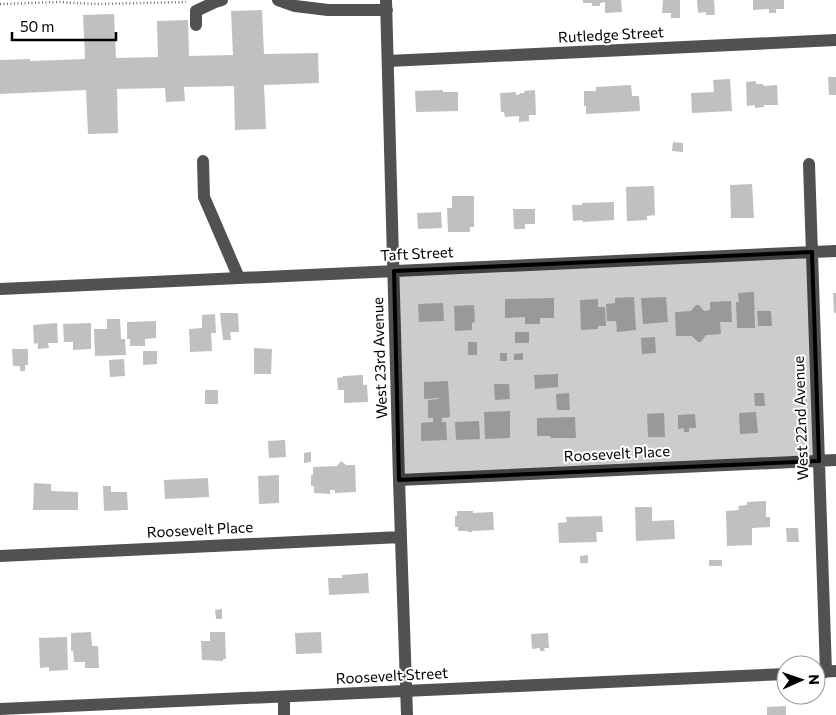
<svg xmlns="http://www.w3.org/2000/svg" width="836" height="715" viewBox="0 0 836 715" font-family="Commissioner,sans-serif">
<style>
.building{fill:#c0c0c0}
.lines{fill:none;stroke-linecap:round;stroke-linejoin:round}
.path{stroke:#737373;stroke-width:2.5;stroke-dasharray:1 2.5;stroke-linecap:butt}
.minor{stroke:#515151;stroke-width:12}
.marked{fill:#000;fill-opacity:0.2;stroke:#000;stroke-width:4;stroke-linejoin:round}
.labels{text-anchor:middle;stroke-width:4;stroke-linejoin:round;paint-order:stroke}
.street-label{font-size:15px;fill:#000;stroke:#fff}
</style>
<rect width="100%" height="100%" fill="#fff"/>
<path class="building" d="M583 0H621L622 12 605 13V2L600 3V6H592V3H583Z
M663 0H680V18H671V13H662Z
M697 0H714L715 15H706V12L698 13Z
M753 0H784V9H776V13H769V9L753 10Z
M262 10 264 54 318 53 319 83 264 85 266 129 235 130 234 86 184 87 185 101 166 102 165 88 117 89 118 133 88 134 86 90 0 94V60L30 59V61L85 59 83 15 114 14 116 58 158 57 157 21 188 20 189 56 233 55 231 11Z
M828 77H836V95H829Z
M730 79 732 111 692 113 691 93 714 92 713 80Z
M756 81V84H763L764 86 777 85 778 105H764V107L755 108V105L747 106 746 82Z
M631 85 632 96H639L640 111 586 114V106H584V91H596V87Z
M443 90V92H458V111L416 112 415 91Z
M535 90 536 115H529V121L519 122V116L505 117 504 112H501L500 93 516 92V95L520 94V93H525L524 91Z
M673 142 683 143V152L672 151Z
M752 184 754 218H731L730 185Z
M654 186 655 215 647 216V220L627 221 626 187Z
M452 196H474V227H470V232H448L447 208H452Z
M614 202V220L583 222 582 220 573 221 572 205H582V203Z
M513 209H535V224H525V229H514Z
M441 212 442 228 418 229 417 213Z
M754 292 755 328H737L736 302H739L738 293Z
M833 293H836V313H834Z
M634 297 636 330 617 332 616 321H607L606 304 615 303V298Z
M666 297 668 322 643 324 641 298Z
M554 298V318H540V324H525V317L505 318V299Z
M598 299V307H605L606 326H598V329L581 330 580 300Z
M731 301 732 322H720L721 334 706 335 701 342H698L692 336H676L675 312 691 311 696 305H699L704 311 710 310V302Z
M443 303 444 321 419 322 418 304Z
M474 305 475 322 472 323V330L455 331 454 306Z
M757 311H771L772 326H758Z
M220 313H238L239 332H230L231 340H223Z
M215 314 216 333H211L212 351 190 352 189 329 202 328V315Z
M107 319H120L121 339H125L126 355 95 356 94 329H107Z
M156 321V338L145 339V346H130V339H127V322Z
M57 323 58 343H48L49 348 38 349V343L34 344 33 325Z
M91 323V349L73 350V342H64L63 324Z
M515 332H529V343H515Z
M655 337 656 353 642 354 641 338Z
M468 342H477V355H468Z
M254 348 272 349 271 374H254Z
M12 349H28V365H25V371H20V366H13Z
M143 351H157V364L143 365Z
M500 353H507V361H500Z
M523 353V360H514V354Z
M124 359 125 376 110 377 109 360Z
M558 374V387L535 389 534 375Z
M363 375V385H367L368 402 344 403V390H338L337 378 343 377V376Z
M448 381 450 417 442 418V422H446L447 440 421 441V423L433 422V418H428V400L439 399V398L424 399V382Z
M494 384H509L510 399 495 400Z
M205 390H218V404H205Z
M569 393 570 410H557L556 394Z
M754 393H764L765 406H755Z
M510 411V438L485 439 484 412Z
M756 412 758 433 740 434 739 413Z
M664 413 665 437H648L647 414Z
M695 414 696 428H689V432H684V428L678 429V415Z
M575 417 576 438H551L550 436H537V418Z
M479 421 480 439 456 440 455 422Z
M285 440 286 457 269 458 268 441Z
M311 452V462L304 463V453Z
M341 461 346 465H355L356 492 335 493V490H330V494L314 493V486H311V475H313V467L337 466Z
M279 475V503L259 504 258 476Z
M208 478 209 497 165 499 164 480Z
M34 483 51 484V491L78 492V510H33Z
M103 486H111V492H127L128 510 104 511Z
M766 501V517H770V527L752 528V545L727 546 726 511 739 510 738 506 747 505V502Z
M635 507H652V521L674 520 675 539 636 541Z
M457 511H473V513L493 512 494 530 472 531V532H468V531H458V527H455V516H457Z
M602 516 603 532H596L597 542 559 543 558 523 567 522 566 517Z
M786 528H798L799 542H787Z
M588 555V563H580V556Z
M709 560H722V566H709Z
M368 573 369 593 329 595 328 578H342V575Z
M222 609V619H216L215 610Z
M91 632 92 646H98L99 668H85V662H74L73 651H71V633Z
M210 632H225L226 659H223V661L202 660 201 641H210Z
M321 632 322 653 296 654 295 633Z
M548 633 549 648H544L545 651H540V648L532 649 531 634Z
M67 637 68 670 49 671V667L40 668 39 638Z
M786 706V715H767V707Z"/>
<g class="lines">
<path class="path" d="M0 4 59 2 97 4 186 2"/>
<path class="minor" d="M278 0 295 6 328 10H387
M386 0 399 480 407 715
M196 25V11L215 2 222 0
M388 61 836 40
M203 161 204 197 239 278
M809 164 826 672
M0 289 836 251
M399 480 836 460
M0 556 401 537
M816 672 836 671
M284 697V715
M0 709 786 674"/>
</g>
<path class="marked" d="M812 252 819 461 399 480 394 271Z"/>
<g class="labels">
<g class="street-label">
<text transform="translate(611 35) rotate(-3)" y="5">Rutledge Street</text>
<text transform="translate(417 254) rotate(-3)" y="5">Taft Street</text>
<text transform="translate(380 358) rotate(-92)" y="5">West 23rd Avenue</text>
<text transform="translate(801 418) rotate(-92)" y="5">West 22nd Avenue</text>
<text transform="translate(617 454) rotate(-3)" y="5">Roosevelt Place</text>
<text transform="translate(200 530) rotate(-3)" y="5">Roosevelt Place</text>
<text transform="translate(392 676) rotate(-3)" y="5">Roosevelt Street</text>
</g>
</g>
<g transform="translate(801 680) rotate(88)"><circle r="24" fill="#ffffff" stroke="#999999"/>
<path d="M0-4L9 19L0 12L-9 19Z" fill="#000000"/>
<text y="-8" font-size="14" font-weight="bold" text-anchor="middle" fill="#000000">N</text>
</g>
<path d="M12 32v8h104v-8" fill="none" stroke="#000000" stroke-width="2.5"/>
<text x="20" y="32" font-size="15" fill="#000000" stroke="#ffffff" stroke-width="4" paint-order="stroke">50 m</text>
</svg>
